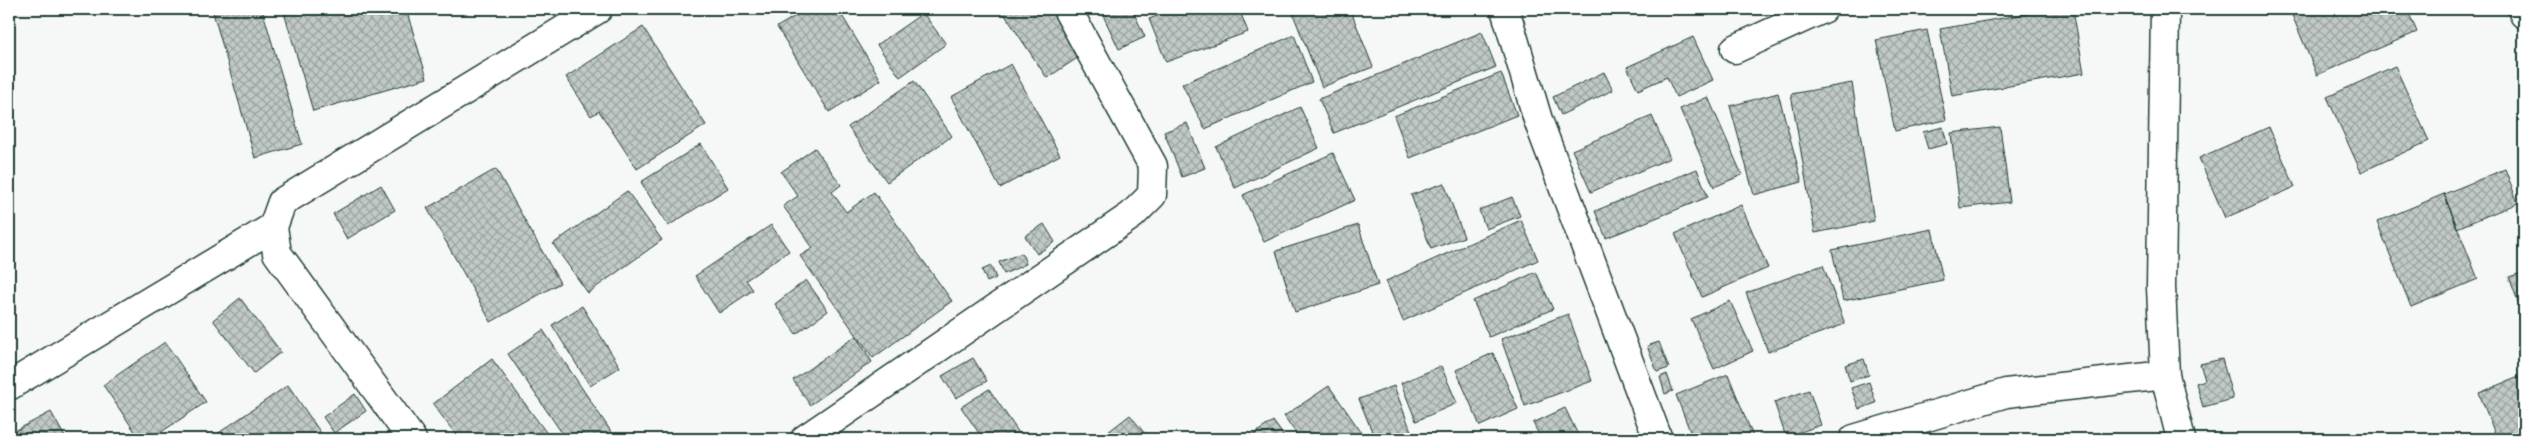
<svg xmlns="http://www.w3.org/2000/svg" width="2533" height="448" viewBox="0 0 2533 448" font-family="'Playpen Sans',sans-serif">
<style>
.building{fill:url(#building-cross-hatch);stroke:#1f3d34}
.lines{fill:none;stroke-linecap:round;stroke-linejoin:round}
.minor-casing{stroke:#1f3d34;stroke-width:31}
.minor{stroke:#fff;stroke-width:28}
</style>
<defs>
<pattern id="building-cross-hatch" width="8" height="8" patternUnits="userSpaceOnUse" patternTransform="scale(1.25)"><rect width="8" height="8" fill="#c0c9c6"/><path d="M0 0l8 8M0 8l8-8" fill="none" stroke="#9ba4a2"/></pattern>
</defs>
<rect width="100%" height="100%" fill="#f6f7f7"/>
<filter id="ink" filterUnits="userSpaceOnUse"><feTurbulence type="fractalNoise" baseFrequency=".02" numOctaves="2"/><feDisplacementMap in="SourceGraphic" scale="10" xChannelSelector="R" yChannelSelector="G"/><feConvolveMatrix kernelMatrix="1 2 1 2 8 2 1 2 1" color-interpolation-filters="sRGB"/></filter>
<g filter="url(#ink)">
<path class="building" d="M212 9H262L302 144 255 158Z
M283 9H406L427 78 313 111Z
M807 9H838L881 80 829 112 777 27Z
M1008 9H1056L1085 53 1047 78 1003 12Z
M1100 9H1132L1145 37 1119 49Z
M1176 9H1239L1248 32 1166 62 1149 19Z
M1291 9H1350L1373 67 1322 87Z
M1915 9H1940V11L1916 16Z
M2054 9H2073L2084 73 1952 96 1940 29Z
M2307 9H2407L2417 32 2317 75 2292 15Z
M923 13 946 44 900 77 877 45Z
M643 27 706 125 637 169 599 111 591 116 566 77Z
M1927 30 1946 120 1895 131 1876 40Z
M1482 32 1496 67 1334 133 1319 99Z
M1294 35 1312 82 1205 129 1182 84Z
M1693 37 1713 80 1676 97 1667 77 1638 90 1627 67Z
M1011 64 1060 155 1000 188 951 97Z
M2395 66 2429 141 2361 172 2327 97Z
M1604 72 1613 90 1561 115 1553 97Z
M1501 73 1517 115 1410 158 1394 116Z
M914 81 952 136 887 182 848 127Z
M1852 83 1874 221 1815 233 1791 94Z
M1778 93 1802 182 1754 195 1730 106Z
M1708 97 1742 175 1714 187 1680 109Z
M1300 107 1319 148 1235 188 1216 147Z
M1652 116 1670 158 1591 192 1572 150Z
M1187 123 1205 168 1182 177 1164 132Z
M1943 127 1947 144 1928 149 1923 132Z
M2000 127 2010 202 1960 208 1951 133Z
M2269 127 2295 187 2225 218 2199 158Z
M701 144 728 188 668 226 641 182Z
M815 148 841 185 832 192 846 212 874 192 952 301 873 358 800 256 813 248 783 206 798 196 781 172Z
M1333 153 1355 200 1264 242 1243 195Z
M496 169 560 283 491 322 427 208Z
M1697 169 1708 197 1606 238 1595 211Z
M2505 169 2518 203 2457 228 2444 194Z
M1444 183 1464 237 1431 249 1411 195Z
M381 185 395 210 347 239 333 214Z
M627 191 662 240 588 293 553 244Z
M2444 194 2478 279 2411 307 2377 222Z
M1512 197 1520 216 1486 229 1479 210Z
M1741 205 1768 268 1702 297 1675 234Z
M1521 220 1538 260 1403 321 1386 281Z
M1044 224 1055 242 1037 254 1025 236Z
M771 225 789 251 746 280 753 290 719 313 695 276Z
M1358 225 1378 285 1295 312 1276 251Z
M1932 229 1943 280 1843 301 1832 250Z
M1022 253 1026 264 1004 274 999 262Z
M1823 265 1845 324 1768 352 1746 293Z
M991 266 996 278 987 282 982 270Z
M1536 272 1553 309 1489 337 1473 301Z
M2524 272V306L2520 307 2509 277Z
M806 280 828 311 796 334 775 304Z
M240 298 281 352 254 373 213 320Z
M1730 301 1753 351 1714 369 1691 319Z
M582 306 620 367 590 386 552 325Z
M1568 314 1592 381 1525 406 1501 339Z
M543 330 616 439H566L508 354Z
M856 336 872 362 810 405 793 380Z
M165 342 206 402 151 439H140L103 385Z
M1659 342 1669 368 1657 372 1647 346Z
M1493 353 1518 409 1480 426 1456 370Z
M973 358 987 381 956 398 942 376Z
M492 359 551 439H459L433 404Z
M1864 359 1869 375 1850 381 1845 365Z
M2222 359 2233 399 2203 407 2196 383 2205 380 2200 364Z
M1441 366 1457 403 1416 421 1401 383Z
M1667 374 1673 391 1665 394 1660 377Z
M1728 374 1754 439H1693L1676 395Z
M2524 375V439H2497L2479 393Z
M1869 382 1876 403 1859 409 1851 388Z
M288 385 325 439H210Z
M1329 386 1366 439H1300L1284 416Z
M1394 386 1414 439H1375L1359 399Z
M989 389 1023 439H983L961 407Z
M1809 390 1821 425 1786 437 1774 402Z
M355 394 366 411 334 433 323 417Z
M1565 408 1580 439H1541L1533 423Z
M51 412 66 439H14L11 433Z
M1130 415 1149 439H1099Z
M1273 421 1286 439H1247Z
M893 433 898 439H885Z"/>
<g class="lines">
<defs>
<path id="minor" d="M1505 9 1538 120 1658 439
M2165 9 2161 287 2165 375 2181 439
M2522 9 2524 14
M1735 49 1823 9
M9 386 273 227
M412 439 277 253 273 227 282 202 598 9
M805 439 1132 215 1152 195 1153 166 1067 9
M1854 439 2006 393 2165 375"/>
</defs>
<use href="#minor" class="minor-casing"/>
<use href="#minor" class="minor"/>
</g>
</g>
<rect width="2533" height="448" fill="none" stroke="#fff" stroke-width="30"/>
<rect x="15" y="15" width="2503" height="418" fill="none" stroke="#1f3d34" stroke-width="2" filter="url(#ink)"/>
</svg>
